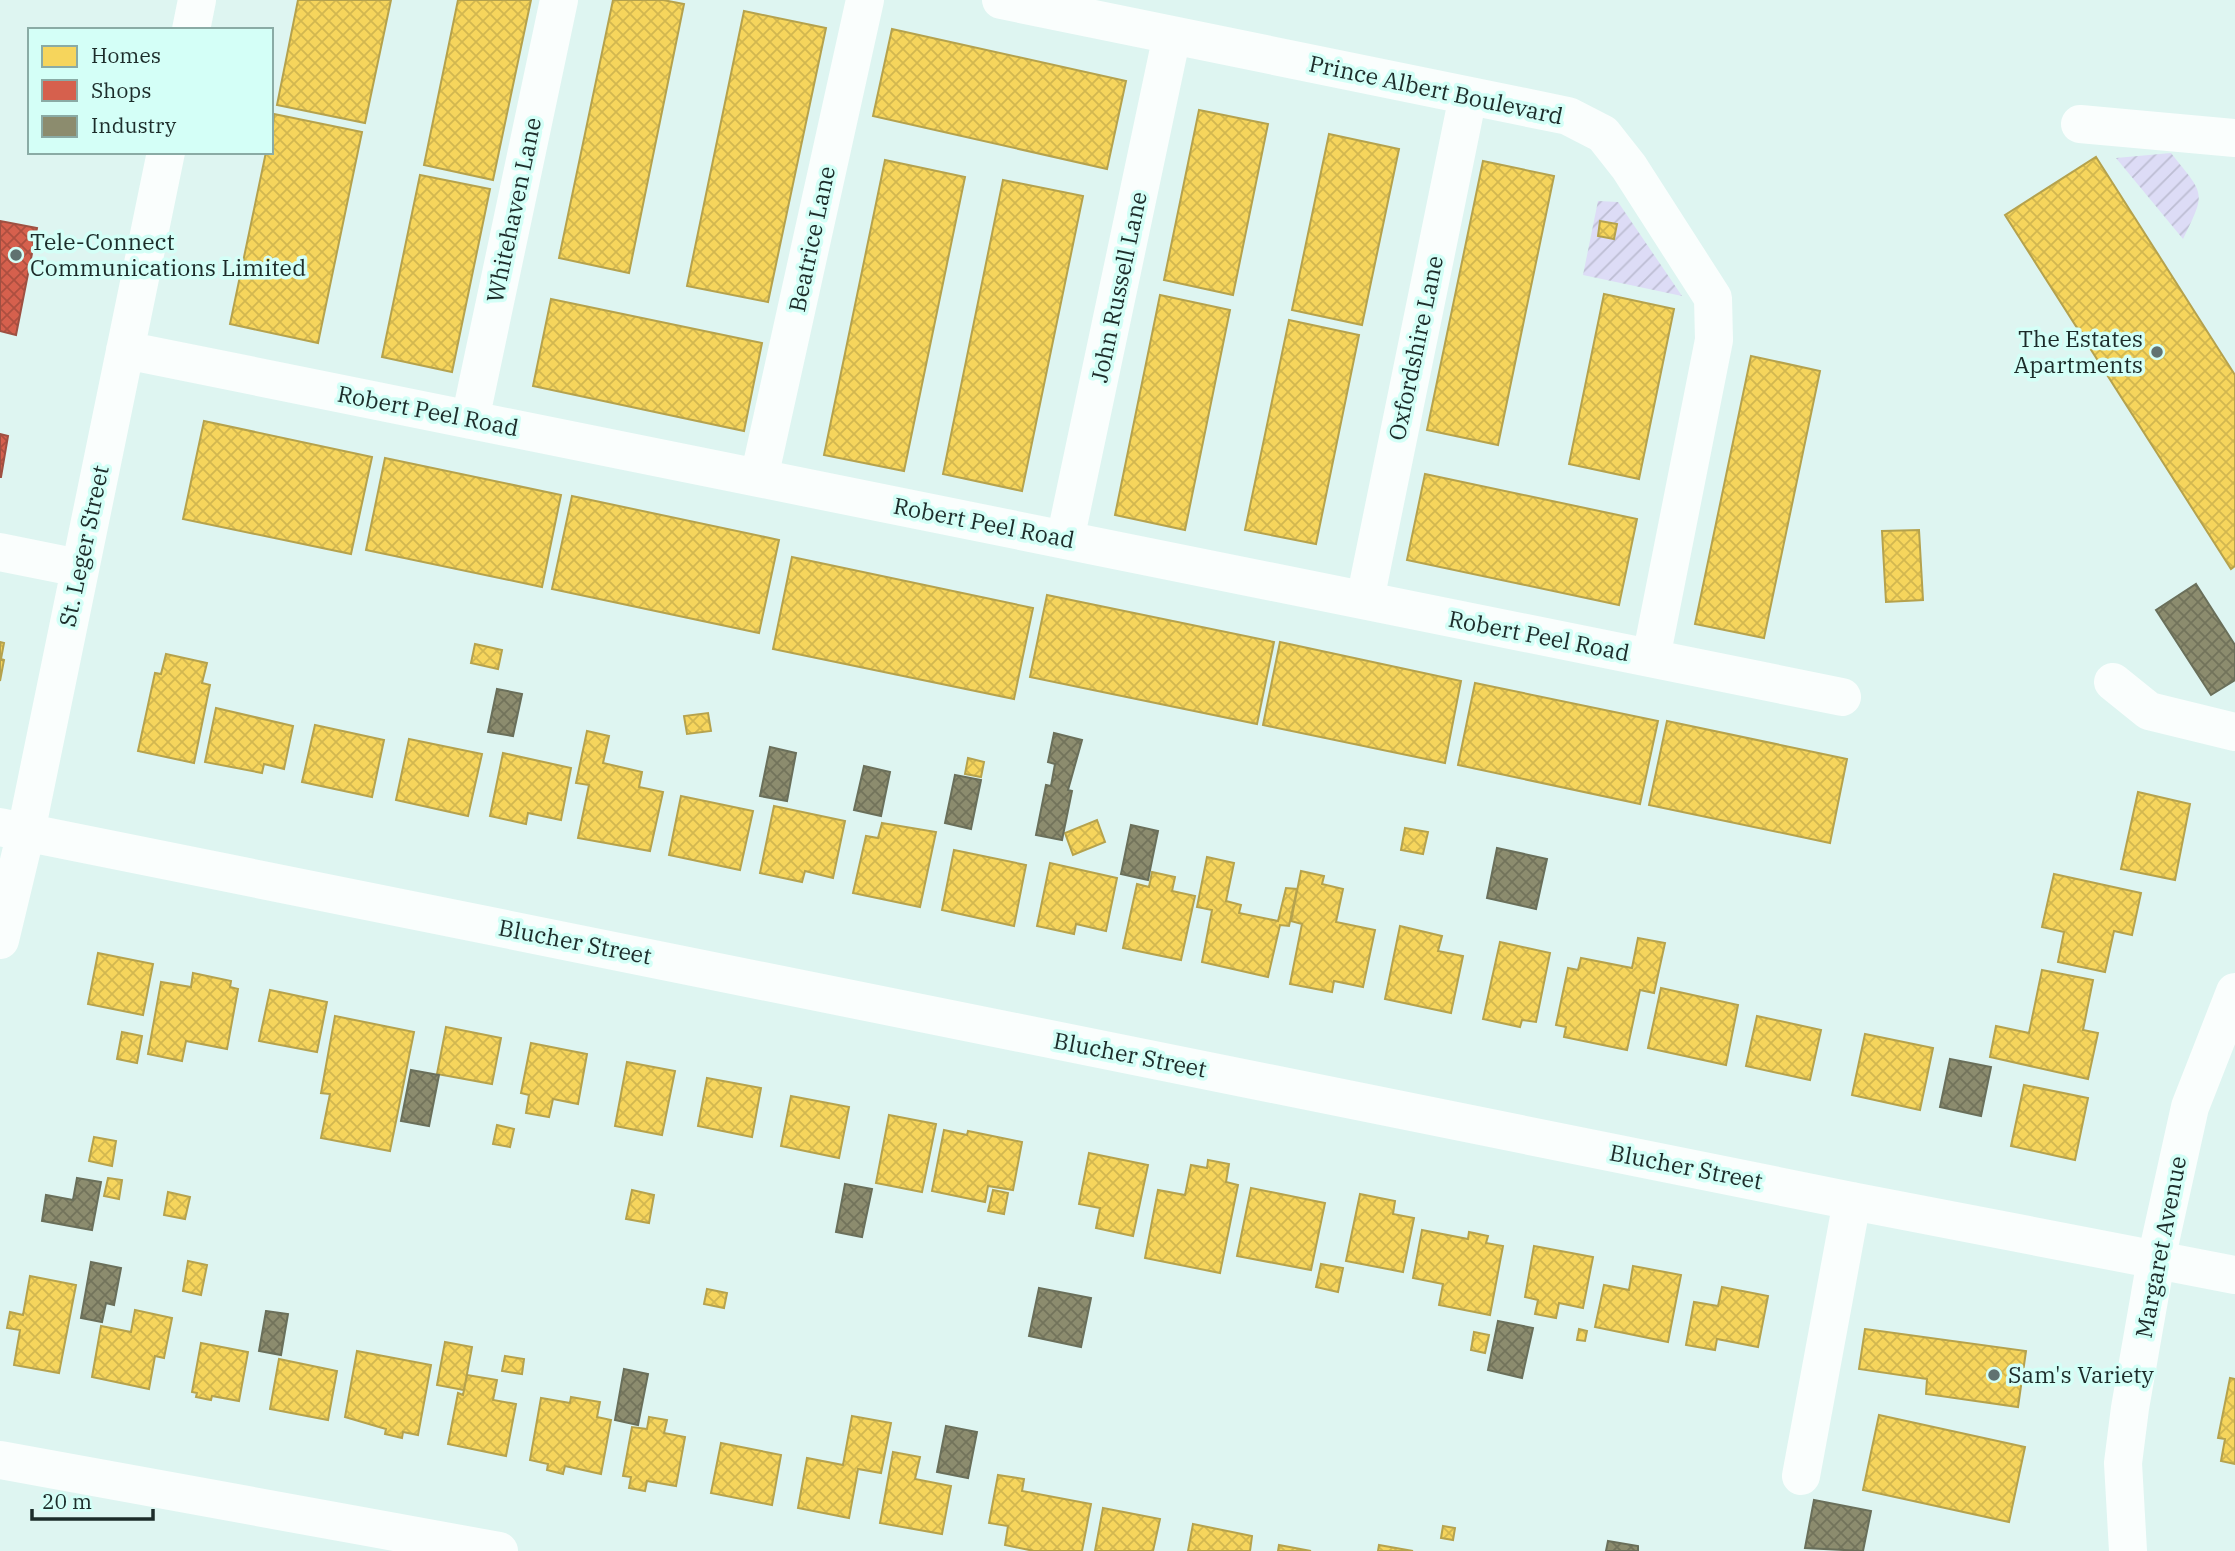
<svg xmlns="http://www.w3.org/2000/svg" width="2235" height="1551" viewBox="0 0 2235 1551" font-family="'IBM Plex Serif',serif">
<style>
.garden{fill:url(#garden-furrows)}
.homes{fill:url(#homes-cross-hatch);stroke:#b5a24d;stroke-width:2}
.shops{fill:url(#shops-cross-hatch);stroke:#9e5042;stroke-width:2}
.industry{fill:url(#industry-cross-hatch);stroke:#6a6f5a;stroke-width:2}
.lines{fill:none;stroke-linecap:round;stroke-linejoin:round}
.minor{stroke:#fafefd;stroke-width:38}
.poi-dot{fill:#607270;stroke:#d4fff7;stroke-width:2.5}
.labels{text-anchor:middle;stroke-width:7;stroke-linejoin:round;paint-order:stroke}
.street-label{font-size:23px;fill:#1c2c2a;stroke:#d4fff7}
.poi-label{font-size:23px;fill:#1c2c2a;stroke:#d4fff7;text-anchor:start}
</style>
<defs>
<pattern id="garden-furrows" width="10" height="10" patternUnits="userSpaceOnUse" patternTransform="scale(1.75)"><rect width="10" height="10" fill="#dddcf6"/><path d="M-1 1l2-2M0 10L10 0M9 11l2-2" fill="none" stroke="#bdbdd3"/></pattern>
<pattern id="homes-cross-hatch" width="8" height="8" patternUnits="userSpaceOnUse" patternTransform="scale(1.75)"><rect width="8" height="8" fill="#f6d55c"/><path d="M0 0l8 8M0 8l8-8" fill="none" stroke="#d2b750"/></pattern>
<pattern id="shops-cross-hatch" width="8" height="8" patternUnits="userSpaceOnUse" patternTransform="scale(1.75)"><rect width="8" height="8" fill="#d6604d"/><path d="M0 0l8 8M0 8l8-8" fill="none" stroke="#ad4f40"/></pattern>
<pattern id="industry-cross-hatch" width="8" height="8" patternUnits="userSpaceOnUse" patternTransform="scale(1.75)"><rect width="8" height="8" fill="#8c8c6e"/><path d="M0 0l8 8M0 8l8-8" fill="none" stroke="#72735b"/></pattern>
</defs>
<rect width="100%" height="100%" fill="#def5f1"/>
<path class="garden" d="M2171 153C2204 195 2207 190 2183 239L2116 158Z
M1598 201 1618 202 1682 296 1583 275Z"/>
<path class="homes" d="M298 0H391L365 123 277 105Z
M458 0H531L493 180 424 165Z
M613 0H663L684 4 629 273 559 258Z
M744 11 826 28 768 302 687 286Z
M892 29 1126 81 1107 169 873 116Z
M1199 110 1268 124 1233 295 1164 280Z
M274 114 362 132 318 343 230 324 266 152H271Z
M1329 134 1399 149 1362 325 1292 310Z
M2096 157 2235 375V566L2231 569 2005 215Z
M885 160 965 177 904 471 824 455Z
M1483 161 1554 176 1498 445 1427 430Z
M420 175 490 189 452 372 382 357Z
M1003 180 1083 196 1022 491 943 474Z
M1600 221 1617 224 1614 239 1598 236Z
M1604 294 1674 309 1639 479 1569 464Z
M1160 295 1230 310 1185 530 1115 515Z
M551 299 762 343 744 431 533 386Z
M1289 320 1359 335 1316 544 1245 530Z
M1751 356 1820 371 1764 638 1695 624Z
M204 421 372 457 351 554 183 519Z
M385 458 561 495 542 587 366 550Z
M1425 474 1637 519 1619 605 1407 560Z
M572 496 779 540 759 633 552 589Z
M1919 530 1923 600 1886 602 1882 531Z
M792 557 1033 608 1014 699 773 649Z
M1047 595 1274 642 1257 724 1030 677Z
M0 642 4 643 1 659 4 660 0 681Z
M1280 642 1461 681 1445 763 1263 725Z
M475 644 502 650 498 669 471 663Z
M166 654 207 663 202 683 210 685 194 763 138 751 155 673 161 674Z
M1475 683 1658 721 1640 804 1458 765Z
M216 708 293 726 284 769 264 764 262 773 205 762Z
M708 713 711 731 687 734 684 716Z
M1667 721 1847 759 1830 843 1649 805Z
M315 725 384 740 372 797 302 782Z
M587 731 609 736 603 763 642 772 639 787 663 792 650 851 578 838 589 785 576 783Z
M409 739 482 754 468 816 396 800Z
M503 753 571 768 561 820 528 813 526 824 490 816Z
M968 758 984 762 981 777 965 774Z
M2138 792 2190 804 2175 880 2121 869Z
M681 796 753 811 740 870 669 855Z
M774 806 845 821 833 878 805 871 802 882 760 873Z
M1097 820 1105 842 1073 855 1065 833Z
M882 823 936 832 920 907 853 893 866 836 878 838Z
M1405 828 1428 832 1423 854 1401 850Z
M954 850 1026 865 1014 926 942 910Z
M1207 857 1234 863 1226 901 1241 905 1239 913 1278 921 1286 888 1297 889 1289 926 1280 925 1268 977 1202 962 1212 910 1197 907Z
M1050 863 1117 878 1106 931 1076 924 1074 934 1037 926Z
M1301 871 1324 876 1322 884 1343 889 1336 922 1375 930 1363 987 1334 981 1332 992 1290 984 1302 924 1291 921Z
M1152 872 1175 877 1172 891 1195 896 1181 960 1123 948 1137 884 1149 887Z
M2054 874 2141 893 2132 935 2114 931 2105 972 2058 962 2064 932 2042 927Z
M1400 926 1442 936 1438 951 1463 956 1451 1013 1385 999Z
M1638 938 1665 943 1654 993 1640 990 1627 1050 1564 1037 1566 1027 1556 1025 1568 968 1578 970 1581 958 1632 968Z
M1500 942 1550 953 1536 1022 1522 1020 1520 1027 1483 1019Z
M98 953 153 964 143 1015 88 1004Z
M2042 970 2093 980 2083 1030 2098 1033 2088 1079 1990 1057 1996 1026 2029 1033Z
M193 973 231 981 230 987 238 989 227 1049 186 1041 182 1061 148 1054 161 982 191 987Z
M1661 988 1738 1005 1726 1065 1648 1048Z
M270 990 327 1002 317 1052 259 1041Z
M335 1016 414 1032 390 1151 321 1138 330 1094 321 1093Z
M1757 1016 1821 1030 1810 1080 1746 1066Z
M446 1027 501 1038 492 1084 437 1074Z
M122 1032 142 1036 137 1063 117 1059Z
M1865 1034 1933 1048 1920 1110 1852 1095Z
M531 1043 587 1054 578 1104 553 1099 549 1117 526 1113 529 1095 521 1093Z
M627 1062 675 1071 662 1135 615 1126Z
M707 1078 761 1088 752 1137 698 1126Z
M2024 1085 2088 1098 2075 1160 2011 1146Z
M791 1096 849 1107 839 1158 781 1146Z
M889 1115 936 1124 922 1192 876 1183Z
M497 1125 514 1129 510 1147 493 1144Z
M944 1130 967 1135 968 1131 1022 1142 1013 1190 988 1186 985 1202 932 1191Z
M94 1137 116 1141 112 1166 89 1161Z
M1089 1153 1148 1165 1133 1236 1096 1228 1100 1208 1079 1204Z
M1208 1160 1229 1164 1226 1182 1238 1185 1220 1273 1145 1258 1158 1190 1185 1195 1191 1165 1207 1168Z
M108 1178 122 1180 119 1199 104 1196Z
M1251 1188 1325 1203 1311 1270 1237 1256Z
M632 1190 654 1195 649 1223 626 1219Z
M993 1190 1008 1193 1004 1214 988 1211Z
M168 1192 190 1197 185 1219 164 1215Z
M1360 1194 1395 1201 1393 1214 1414 1218 1403 1272 1346 1261Z
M1422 1230 1468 1239 1469 1232 1488 1236 1486 1243 1503 1246 1490 1315 1439 1305 1443 1284 1413 1278Z
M1534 1246 1593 1257 1583 1308 1559 1303 1556 1318 1535 1314 1538 1300 1525 1297Z
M188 1261 207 1265 201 1295 183 1291Z
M1321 1264 1343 1268 1338 1292 1316 1287Z
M1633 1266 1681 1275 1668 1342 1595 1327 1604 1285 1629 1290Z
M30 1276 76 1285 59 1373 14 1365 20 1330 7 1328 10 1312 23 1315Z
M1722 1287 1768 1296 1758 1347 1717 1339 1715 1350 1686 1345 1694 1302 1718 1306Z
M707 1289 727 1293 724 1308 704 1304Z
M135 1310 172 1318 164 1358 155 1356 149 1389 92 1377 101 1326 131 1332Z
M1579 1329 1587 1331 1585 1341 1577 1340Z
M1865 1329 2026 1351 2018 1407 1926 1394 1927 1379 1859 1369Z
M1474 1332 1489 1335 1485 1353 1471 1350Z
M445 1342 472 1347 464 1390 437 1385Z
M201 1343 248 1352 239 1401 212 1396 211 1400 196 1397 197 1393 192 1392Z
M357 1351 431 1365 418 1435 403 1432 402 1438 385 1434 386 1429 345 1417Z
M505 1356 524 1359 522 1374 502 1371Z
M279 1359 337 1371 328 1420 270 1409Z
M467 1375 497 1380 493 1400 516 1404 506 1456 448 1444 458 1393 463 1395Z
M2230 1378 2235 1379V1464L2221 1461 2225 1439 2218 1438Z
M571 1397 600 1402 597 1417 611 1420 601 1474 565 1466 563 1474 547 1470 548 1464 530 1460 541 1398 570 1403Z
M1879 1415 2025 1447 2009 1522 1863 1490Z
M852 1416 891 1423 881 1473 858 1469 849 1518 798 1508 807 1458 843 1465Z
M649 1417 667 1420 664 1433 685 1437 676 1486 647 1481 645 1491 629 1488 631 1477 623 1476 632 1427 647 1429Z
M721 1443 781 1455 772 1505 711 1493Z
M893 1452 920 1457 915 1479 951 1486 942 1534 880 1523Z
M998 1475 1024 1479 1022 1491 1091 1504 1082 1551H1034L1005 1545 1008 1526 989 1523Z
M1103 1508 1160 1519 1153 1551H1095Z
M1193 1524 1252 1536 1250 1551H1188Z
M1443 1526 1455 1528 1453 1540 1441 1538Z
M1279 1545 1311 1551H1278Z
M1379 1545 1413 1551H1378Z"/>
<path class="shops" d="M0 221 37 228 16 335 0 331Z
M0 434 8 436 1 477H0Z"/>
<path class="industry" d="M2196 584 2235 645V680L2211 695 2156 610Z
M497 689 522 694 513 736 488 732Z
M1054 733 1082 740 1068 790 1072 791 1062 840 1036 835 1046 785 1051 786 1055 764 1048 762Z
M770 747 796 753 787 801 760 796Z
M864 766 890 772 881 816 854 810Z
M955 775 981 780 971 829 945 823Z
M1131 825 1158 831 1148 880 1121 874Z
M1497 848 1547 859 1536 909 1487 898Z
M1950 1059 1991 1067 1981 1116 1940 1107Z
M411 1070 439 1075 429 1126 401 1121Z
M77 1178 101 1182 92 1230 42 1221 46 1195 73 1200Z
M845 1184 872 1189 862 1237 836 1232Z
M91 1262 121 1268 114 1305 106 1303 102 1322 81 1318Z
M1039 1288 1091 1298 1081 1347 1029 1336Z
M266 1311 288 1314 281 1355 259 1351Z
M1498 1321 1533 1328 1522 1378 1488 1370Z
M624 1369 648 1374 638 1425 615 1420Z
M946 1426 977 1432 968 1478 937 1472Z
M1814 1500 1871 1511 1863 1551 1805 1548Z
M1608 1541 1638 1546V1551H1606Z"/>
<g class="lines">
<path class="minor" d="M1001 0 1568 116 1603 134 1629 167 1713 298 1714 340 1651 658
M191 30 197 0
M2080 124 2235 138
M125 350 1842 697
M470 420 559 0
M759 478 865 0
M1065 540 1172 35
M0 552 79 568
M1365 600 1468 96
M2113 682 2149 711 2235 732
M0 827 1852 1201 2235 1275
M0 940 26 832 166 152
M0 1460 499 1551
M1801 1476 1852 1201
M2128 1551 2123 1463 2130 1408 2156 1260 2190 1107 2235 992"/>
</g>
<g class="poi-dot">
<circle cx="16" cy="255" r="7"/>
<circle cx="2157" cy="352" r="7"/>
<circle cx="1994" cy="1375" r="7"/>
</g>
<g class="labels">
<g class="street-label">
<text transform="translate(1436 90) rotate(12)" y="8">Prince Albert Boulevard</text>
<text transform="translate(514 210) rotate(-78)" y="8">Whitehaven Lane</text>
<text transform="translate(812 239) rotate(-78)" y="8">Beatrice Lane</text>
<text transform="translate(1119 287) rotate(-78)" y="8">John Russell Lane</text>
<text transform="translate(1416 348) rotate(-78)" y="8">Oxfordshire Lane</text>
<text transform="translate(428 411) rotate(11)" y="8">Robert Peel Road</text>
<text transform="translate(984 523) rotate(11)" y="8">Robert Peel Road</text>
<text transform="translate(84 546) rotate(-78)" y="8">St. Leger Street</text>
<text transform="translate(1539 636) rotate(11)" y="8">Robert Peel Road</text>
<text transform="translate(575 942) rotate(11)" y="8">Blucher Street</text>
<text transform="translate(1130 1055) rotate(11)" y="8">Blucher Street</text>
<text transform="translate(1686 1167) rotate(11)" y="8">Blucher Street</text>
<text transform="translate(2161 1247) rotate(-79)" y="8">Margaret Avenue</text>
</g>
<g class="poi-label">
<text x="30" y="250">Tele-Connect<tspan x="30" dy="26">Communications Limited</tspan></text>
<text x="2143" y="347" text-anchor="end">The Estates<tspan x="2143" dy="26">Apartments</tspan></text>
<text x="2008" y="1383">Sam's Variety</text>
</g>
</g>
<rect x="28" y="28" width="245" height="126" fill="#d4fff7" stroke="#8aaba5" stroke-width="2"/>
<rect x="42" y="46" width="35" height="21" fill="#f6d55c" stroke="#8aaba5" stroke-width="2"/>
<text x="91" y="63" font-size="21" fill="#1c2c2a">Homes</text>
<rect x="42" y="80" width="35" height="21" fill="#d6604d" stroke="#8aaba5" stroke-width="2"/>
<text x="91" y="98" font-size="21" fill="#1c2c2a">Shops</text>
<rect x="42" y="116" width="35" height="21" fill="#8c8c6e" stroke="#8aaba5" stroke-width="2"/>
<text x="91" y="133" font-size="21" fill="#1c2c2a">Industry</text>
<path d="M32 1509v10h121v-10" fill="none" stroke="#1c2c2a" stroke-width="3.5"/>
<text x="42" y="1509" font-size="21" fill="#1c2c2a" stroke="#d4fff7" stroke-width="5" paint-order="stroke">20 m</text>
</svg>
